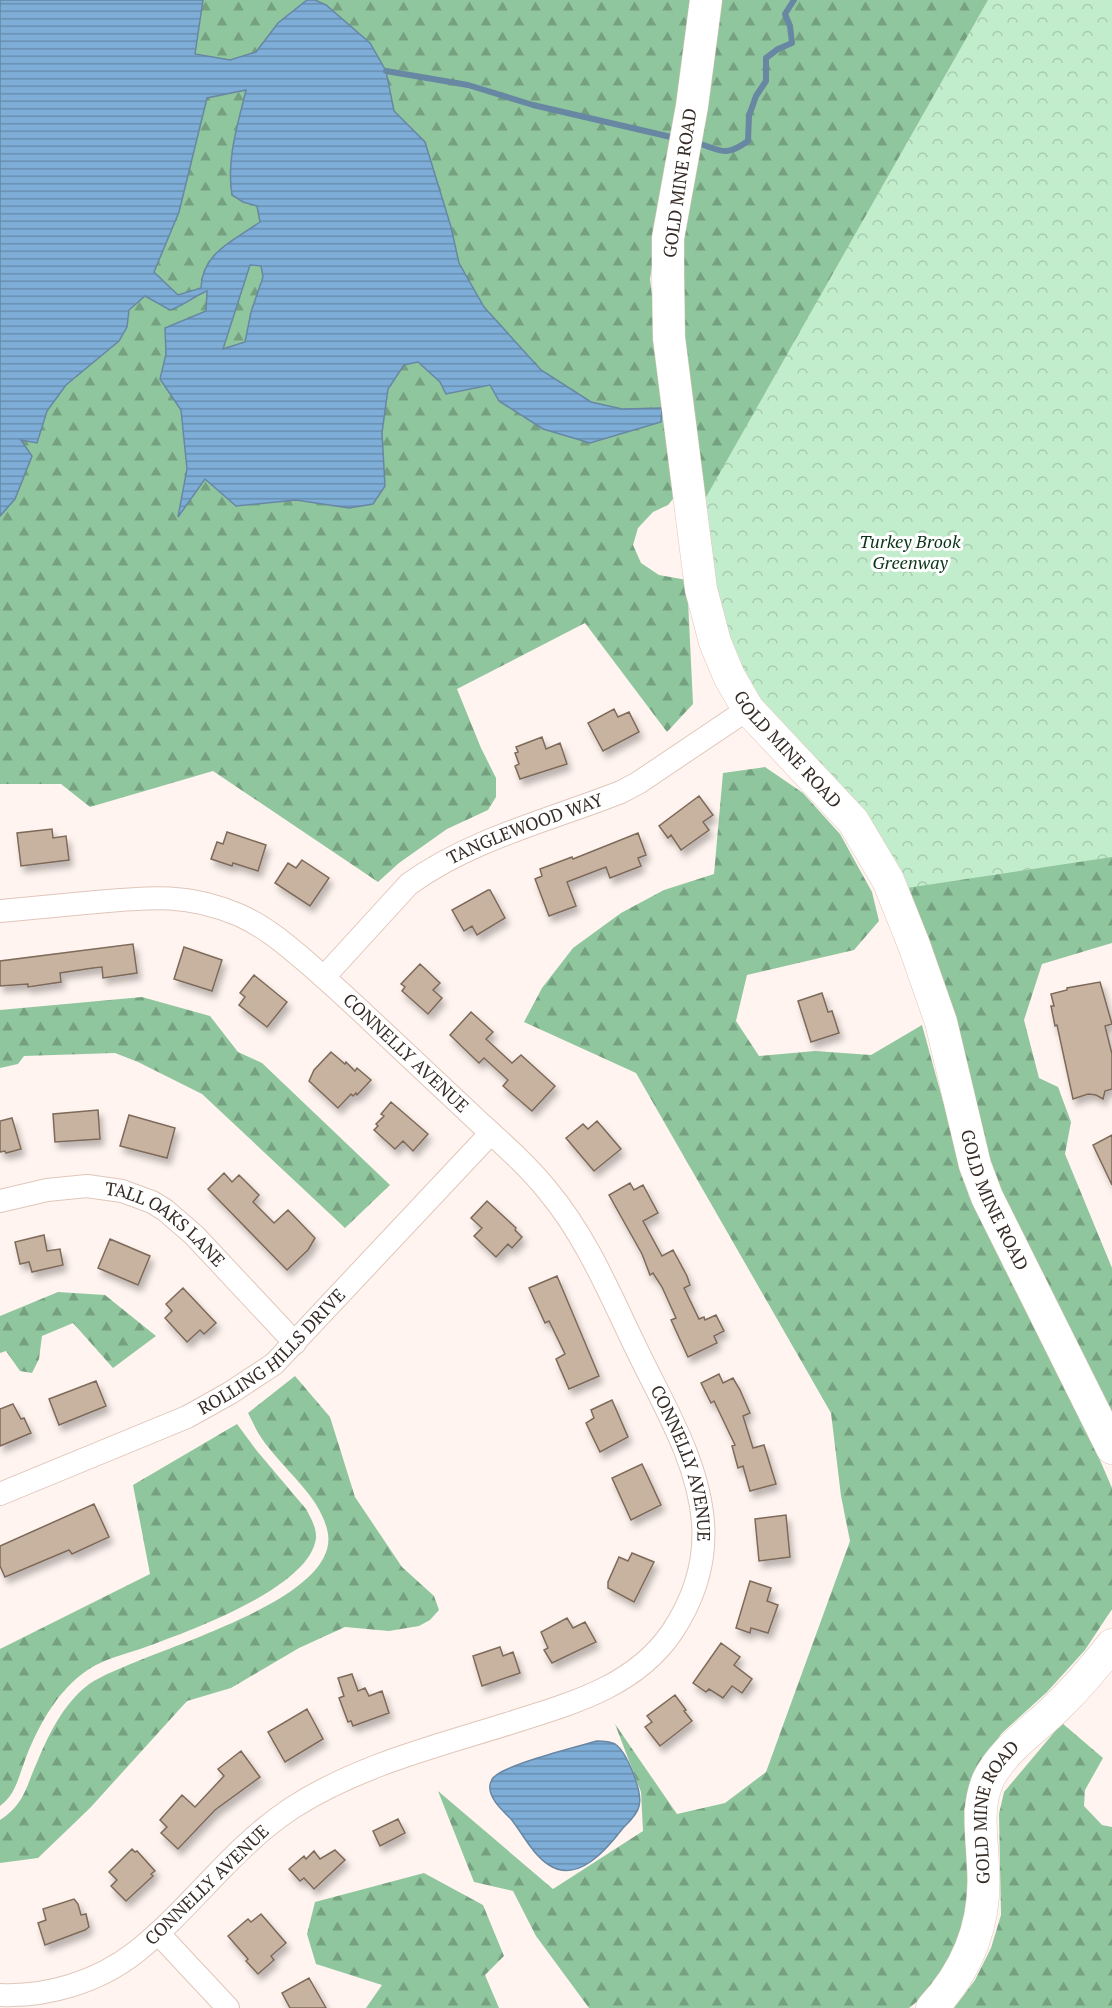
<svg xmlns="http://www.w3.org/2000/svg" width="1112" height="2008" viewBox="0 0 1112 2008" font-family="'PT Serif',serif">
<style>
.forest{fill:url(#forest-firs)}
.park{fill:url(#park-crowns)}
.water{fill:url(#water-rules);stroke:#6887a3;stroke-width:1.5;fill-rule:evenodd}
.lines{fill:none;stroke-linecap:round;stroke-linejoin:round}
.stream{stroke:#6887a3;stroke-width:6}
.building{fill:#c8b2a0;stroke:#7e6a5a;stroke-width:1.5;filter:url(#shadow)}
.street-casing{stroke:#e1c6ba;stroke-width:24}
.secondary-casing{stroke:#e1c6ba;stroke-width:33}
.street{stroke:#fff;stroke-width:22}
.secondary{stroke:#fff;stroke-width:32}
.labels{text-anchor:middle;stroke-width:6;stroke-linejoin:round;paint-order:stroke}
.street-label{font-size:18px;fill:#362c27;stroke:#fff}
.park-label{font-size:18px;font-style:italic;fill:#0a341a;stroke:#fff}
</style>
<defs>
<pattern id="forest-firs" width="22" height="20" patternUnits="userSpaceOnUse" patternTransform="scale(1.5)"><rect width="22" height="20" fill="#90c69e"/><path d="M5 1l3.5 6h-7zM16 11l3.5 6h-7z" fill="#76a181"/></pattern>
<pattern id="park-crowns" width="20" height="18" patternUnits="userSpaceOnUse" patternTransform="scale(1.5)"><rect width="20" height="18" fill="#c2edcc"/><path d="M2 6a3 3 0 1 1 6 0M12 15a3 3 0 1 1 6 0" fill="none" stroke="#a7cbaf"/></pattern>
<pattern id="water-rules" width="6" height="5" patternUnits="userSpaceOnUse" patternTransform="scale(1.5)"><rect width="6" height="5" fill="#7eaed8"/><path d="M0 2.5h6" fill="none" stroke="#688eaf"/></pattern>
<filter id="shadow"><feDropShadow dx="3.5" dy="6" stdDeviation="3" flood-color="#0004"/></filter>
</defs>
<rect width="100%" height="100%" fill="#fff4ef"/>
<path class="forest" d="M0 0H696L650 279 677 494 668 505 653 512 638 528 633 545 641 563 659 575 687 580 693 704 667 732 585 623 457 689 481 748 496 778V797L488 810 447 829 399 863 378 882 213 771 90 807 61 784H0Z
M718 0H1112V943L1042 964 1024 1020 1039 1078 1058 1087 1071 1122 1065 1154 1112 1268V1412L993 1193 956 1022 723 632 678 343 680 239Z
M765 767 803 793 840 834 872 892 879 921 854 950 747 975 736 1021 759 1056 815 1051 871 1055 922 1025 969 1196 1068 1386 1112 1488V1609L1085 1650 1047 1692 1002 1733 977 1767 964 1810 968 1879 967 1913 952 1957 929 1992 909 2008H589L536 1936 513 1891 474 1882 438 1791 553 1889 643 1831 641 1792 615 1724 677 1814 725 1803 766 1772 850 1541 841 1496 831 1413 636 1073 524 1022 542 988 573 948 621 913 664 890 714 874 723 773Z
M142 997 210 1016 238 1052 262 1063 390 1185 345 1228 202 1094 138 1062 115 1053 24 1056 18 1064 0 1068V1010Z
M58 1292 105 1295 156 1336 113 1368 73 1323 42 1336 39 1359 32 1373 20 1371 6 1351 0 1353V1316Z
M295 1376 330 1417 355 1497 402 1567 434 1596 439 1610 430 1620 419 1626 389 1631 345 1627 299 1648 231 1688 187 1701 90 1808 38 1858 0 1863V1820C25 1804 26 1786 38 1760 49 1734 64 1703 88 1685 131 1653 348 1604 327 1529 319 1497 288 1473 269 1448 260 1438 254 1425 248 1413Z
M237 1424 257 1451 306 1509C311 1518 319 1532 315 1543 302 1591 187 1632 143 1648 128 1653 110 1658 96 1665 60 1684 37 1727 24 1763 18 1779 15 1795 0 1806V1649L150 1574 133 1485Z
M1062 1723 1103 1758 1085 1790 1084 1806 1102 1825 1112 1827V2008H954L975 1980 991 1948 1001 1915 999 1814 1004 1792Z
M424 1873 483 1905 504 1956 485 1975 499 2008H366L382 1985 316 1964 307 1934 315 1902Z"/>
<path class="park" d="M988 0H1112V857L900 889 757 704 723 632 701 506Z"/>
<path class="water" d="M0 0H203L195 54 230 60 256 52 278 23 307 0H315L326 5 370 43 386 71 394 111 425 142 451 227 459 263 484 307 541 370 591 402 622 409 662 408 661 422 590 443 543 429 499 401 490 385 446 394 440 382 418 362 404 365 388 389 382 433 385 486 373 504 349 508 296 500 236 506 205 479 178 517 187 469 181 410 160 379 166 354 165 328 206 311 207 291C194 296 184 306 170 310L145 296 129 310 127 327 119 341 66 385 47 411 37 443 21 440 32 456 15 499 0 516ZM246 90C238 124 226 160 232 195L243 202 257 206 260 222C235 240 202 252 201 288L178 295 154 272 179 212 207 98ZM250 265 261 266 263 277 251 312 245 342 223 349Z
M597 1741C604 1741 609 1741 615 1744 627 1752 643 1792 639 1806 637 1815 629 1822 623 1828 607 1849 578 1884 549 1865 533 1855 523 1834 511 1819 503 1811 488 1798 490 1785 490 1784 492 1778 494 1777 507 1764 576 1747 597 1741Z"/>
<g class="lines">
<path class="stream" d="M386 71 468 85 533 105 671 137
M701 144C723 152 727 156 748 141L749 116 756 96 766 81V58L778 49 792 43 790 26 785 14 794 0"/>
</g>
<path class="building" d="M614 709 618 717 629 712 639 732 603 751 588 723Z
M542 737 546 749 560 743 567 764 520 779 515 766 519 764 515 753 518 752 516 747Z
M699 796 713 815 703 822 709 830 681 850 671 835 668 838 659 826Z
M52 829 53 838 66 836 69 860 21 866 17 833Z
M227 832 266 845 258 871 233 863 232 866 211 859 217 842 223 844Z
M638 833 646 855 638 858 641 866 610 878 606 867 567 882 576 906 549 916 535 879 542 876 540 869 572 857 573 859Z
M302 860 329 878 310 906 275 883 288 863 296 868Z
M488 890H490L505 918 477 935 472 926 464 931 452 910Z
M133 944 137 973 103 978 102 967 93 968 60 973 61 982 28 987V984L0 986V961Z
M184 947 222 960 212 991 174 979Z
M420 964 440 983 433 990 442 998 428 1014 402 991 405 987 401 984Z
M254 975 287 1002 267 1027 239 1005 245 997 240 993Z
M1100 982 1112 1024 1105 1026 1112 1054V1089L1105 1091 1103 1099 1096 1095 1088 1094 1073 1099 1057 1025 1055 1026 1051 1006H1054L1051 994 1067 990V988Z
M822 993 828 1012 832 1011 839 1033 811 1042 798 1001Z
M471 1012 493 1032 486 1039 512 1063 521 1055 555 1086 532 1111 503 1086 508 1080 484 1058 479 1063 450 1035Z
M331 1052 345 1064 346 1062 355 1071 357 1068 371 1080 357 1095 356 1093 353 1096 351 1094 338 1108 309 1081 314 1070Z
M391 1102 428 1134 413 1151 403 1141 395 1149 374 1130 378 1126 376 1124 384 1116 381 1114Z
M98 1110 100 1139 55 1142 53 1114Z
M129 1115 175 1128 167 1158 120 1146Z
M12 1118 21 1149 6 1153 5 1151 0 1152V1121Z
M597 1121 621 1149 594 1171 566 1138 583 1124 588 1129Z
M1112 1135V1185L1093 1145Z
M224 1173 232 1182 239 1175 259 1195 253 1202 274 1223 288 1210 315 1238 308 1250 287 1270 208 1189Z
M630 1183 634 1190 643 1185 658 1213 643 1221 662 1256 673 1250 687 1276 690 1285 684 1288 699 1319 704 1317 705 1320 716 1315 724 1331 714 1336 717 1343 688 1357 671 1320 676 1318 662 1287 653 1273 650 1275 642 1254 609 1195Z
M487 1201 516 1228 515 1230 522 1237 512 1248 508 1244 496 1257 474 1236 482 1228 471 1218Z
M44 1235 47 1251 60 1249 63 1265 32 1272 29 1262 20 1264 15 1242Z
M110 1239 150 1256 138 1285 98 1268Z
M557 1276 599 1376 569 1389 556 1359 565 1354 549 1321 545 1323 529 1288Z
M183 1288 216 1323 204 1334 200 1330 187 1342 165 1318 172 1311 166 1304Z
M719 1374 723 1383 733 1378 740 1390 750 1413 743 1416 753 1448 764 1445 776 1484 750 1491 743 1466 738 1468 732 1446 735 1445 714 1401 711 1403 701 1383Z
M96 1381 106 1406 59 1425 49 1399Z
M612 1400 628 1437 600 1452 586 1423 594 1418 591 1410Z
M13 1404 21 1419 24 1418 31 1433 0 1446V1409Z
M642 1464 661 1505 631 1520 612 1478Z
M94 1504 109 1537 72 1554 69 1550 5 1577 0 1566V1546Z
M786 1515 790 1557 759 1561 755 1519Z
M632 1553 654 1562 634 1602 608 1588V1582L619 1557 628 1561Z
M750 1581 771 1588 767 1601 778 1605 768 1633 751 1628 750 1633 736 1628Z
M567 1618 573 1628 585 1622 596 1642 552 1663 544 1650 548 1648 541 1632Z
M721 1643 740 1657 734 1665 752 1679 742 1693 732 1686 723 1698 709 1689 706 1692 693 1683Z
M500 1647 503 1656 513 1652 520 1673 482 1686 473 1656Z
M352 1674 358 1691 365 1688 369 1696 382 1691 389 1713 353 1726 351 1721 348 1722 339 1698 344 1696 338 1678Z
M675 1695 686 1710 684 1711 692 1721 660 1746 645 1727 652 1722 647 1716Z
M307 1709 323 1739 285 1762 268 1732Z
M241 1751 260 1777 215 1810 178 1849 161 1833 167 1827 160 1820 182 1795 195 1807 224 1776 218 1769Z
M398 1819 405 1833 380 1846 373 1831Z
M132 1849 135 1852 137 1851 155 1871 151 1874 153 1876 126 1901 111 1886 117 1880 109 1872Z
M335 1850 345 1860 314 1889 304 1878 300 1881 289 1869 304 1856 306 1859 314 1851 320 1859Z
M74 1899 78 1904 81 1915 86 1914 89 1927 85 1930 45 1945 38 1923 46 1920 43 1909Z
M261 1914 286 1943 271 1956 274 1960 258 1974 246 1961 248 1959 228 1936 248 1919 251 1922Z
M309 1978 326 2008H290L282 1993Z"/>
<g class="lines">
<defs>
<g id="street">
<path id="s1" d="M0 911C32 908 64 905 96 902 150 897 188 893 239 915 266 927 288 946 310 965 334 986 358 1008 381 1030 414 1061 447 1092 480 1123 504 1145 528 1166 548 1191 588 1239 611 1297 638 1352 664 1406 698 1461 703 1522 706 1561 694 1599 672 1632 634 1688 569 1704 507 1724 434 1747 357 1766 292 1808 230 1849 192 1908 136 1952 98 1982 47 1997 0 1995"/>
<path id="s2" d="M324 977 409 884C471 839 550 820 621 792L638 783 748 709"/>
<path id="s3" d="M0 1201 47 1190 87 1186 122 1191 152 1202 165 1210 194 1235 295 1343"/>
<path id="s4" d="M0 1494 187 1417 230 1393 274 1364 491 1133"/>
<path d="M158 1933 228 2008"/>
</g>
<g id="secondary">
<path id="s5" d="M706 0 692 106 668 238V274L669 338 701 589 715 642 729 676 748 709 853 821 888 880 914 945 941 1022 975 1165 987 1197 1112 1448"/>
<path id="s6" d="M932 2008C969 1968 987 1920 983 1866 982 1836 976 1808 988 1780 1002 1751 1031 1732 1054 1710 1075 1690 1094 1668 1112 1645"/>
</g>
</defs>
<use href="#street" class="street-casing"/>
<use href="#secondary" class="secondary-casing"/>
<use href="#street" class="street"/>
<use href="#secondary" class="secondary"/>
</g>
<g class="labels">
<g class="street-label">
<text transform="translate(680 183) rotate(-82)" y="6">GOLD MINE ROAD</text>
<text dy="6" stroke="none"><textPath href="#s5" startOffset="780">GOLD MINE ROAD</textPath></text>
<text dy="6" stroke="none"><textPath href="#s2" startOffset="255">TANGLEWOOD WAY</textPath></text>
<text dy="6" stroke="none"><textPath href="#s1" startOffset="459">CONNELLY AVENUE</textPath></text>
<text dy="6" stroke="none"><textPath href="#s5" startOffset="1284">GOLD MINE ROAD</textPath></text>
<text dy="6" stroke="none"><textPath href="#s3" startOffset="178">TALL OAKS LANE</textPath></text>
<text dy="6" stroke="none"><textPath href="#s4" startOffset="310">ROLLING HILLS DRIVE</textPath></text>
<text dy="6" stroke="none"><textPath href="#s1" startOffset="963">CONNELLY AVENUE</textPath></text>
<text dy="6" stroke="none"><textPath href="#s6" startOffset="213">GOLD MINE ROAD</textPath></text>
<text transform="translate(207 1885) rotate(-44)" y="6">CONNELLY AVENUE</text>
</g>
<g class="park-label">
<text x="910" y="548">Turkey Brook<tspan x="910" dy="21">Greenway</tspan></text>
</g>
</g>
</svg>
